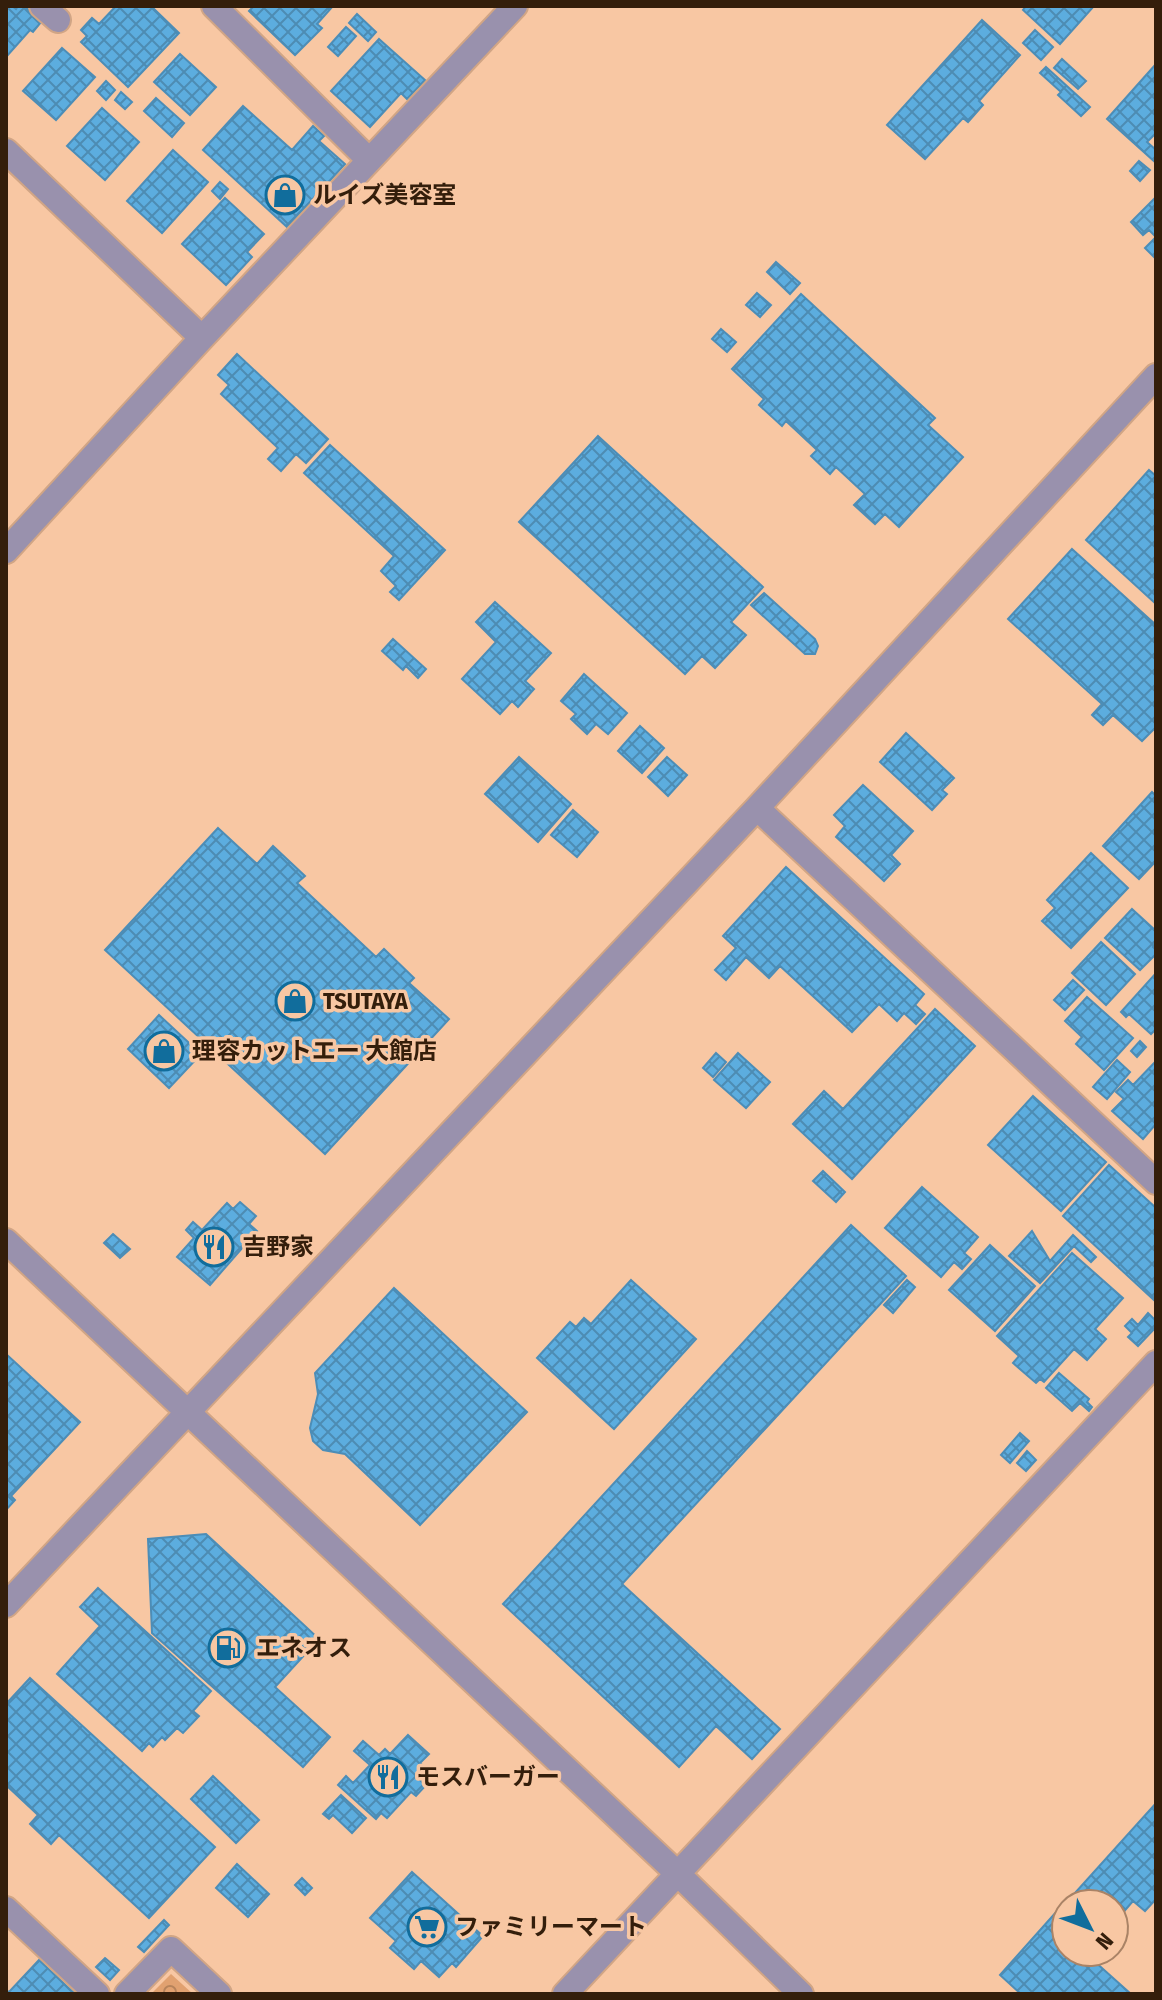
<svg xmlns="http://www.w3.org/2000/svg" width="1162" height="2000" viewBox="0 0 1162 2000" font-family="'Fira Sans Condensed','Noto Sans JP',sans-serif">
<style>
.park{fill:url(#park-crowns)}
.building{fill:url(#building-cross-hatch);stroke:#4c8db7;stroke-width:2}
.lines{fill:none;stroke-linecap:round;stroke-linejoin:round}
.minor-casing{stroke:#d1a585;stroke-width:28}
.minor{stroke:#9991ad;stroke-width:24}
.labels{text-anchor:middle;stroke-width:7;stroke-linejoin:round;paint-order:stroke}
.poi-label{font-size:24px;font-weight:bold;fill:#341e0b;stroke:#f8c7a3;text-anchor:start}
</style>
<defs>
<pattern id="park-crowns" width="20" height="18" patternUnits="userSpaceOnUse" patternTransform="scale(2)"><rect width="20" height="18" fill="#e1a170"/><path d="M2 6a3 3 0 1 1 6 0M12 15a3 3 0 1 1 6 0" fill="none" stroke="#b7835a"/></pattern>
<pattern id="building-cross-hatch" width="8" height="8" patternUnits="userSpaceOnUse" patternTransform="scale(2)"><rect width="8" height="8" fill="#5caddf"/><path d="M0 0l8 8M0 8l8-8" fill="none" stroke="#4d8cb3"/></pattern>
</defs>
<rect width="100%" height="100%" fill="#f8c7a3"/>
<path class="park" d="M171 1974 193 1994H151Z"/>
<path class="building" d="M6 6H12L16 9 18 6H24L42 21 33 32 30 30 6 57Z
M116 6H151L179 33 128 87 81 42 87 36 81 30 92 18 99 24Z
M254 6H333L317 24 322 28 295 55 249 11Z
M1026 6H1094L1060 44 1023 10Z
M357 14 376 32 368 41 349 23Z
M982 20 1020 55 979 101 983 105 968 122 963 118 925 159 887 125Z
M346 27 356 36 338 56 328 47Z
M1035 30 1053 47 1041 60 1023 43Z
M379 39 425 80 407 99 401 93 370 127 331 91Z
M62 48 95 77 56 120 23 91Z
M180 54 216 87 190 115 154 82Z
M1062 59 1086 81 1078 89 1054 68Z
M1156 64V133L1147 142 1156 150V163L1107 119Z
M1046 67 1090 107 1081 116 1058 95 1061 92 1040 73Z
M106 81 115 90 106 100 97 91Z
M121 92 132 102 125 109 115 100Z
M156 98 184 123 172 137 144 111Z
M243 106 292 150 313 126 324 136 319 141 345 164 287 227 203 150Z
M102 108 139 142 105 180 67 146Z
M173 150 208 182 162 233 127 201Z
M1139 161 1150 170 1140 181 1130 171Z
M220 182 228 189 220 199 212 191Z
M1156 197V237L1149 230 1143 235 1131 222Z
M225 198 264 234 247 252 252 257 226 285 182 244Z
M1156 237V259L1145 248Z
M776 262 800 283 790 294 767 272Z
M757 293 771 305 760 317 746 305Z
M801 294 935 418 928 425 963 457 899 527 885 514 875 524 854 505 865 494 836 467 830 474 811 456 817 450 786 421 782 426 759 405 764 399 732 369Z
M721 329 736 342 727 352 712 339Z
M237 354 328 439 306 463 296 454 281 471 268 459 278 448 221 394 229 385 218 375Z
M598 436 763 587 731 622 746 635 715 668 702 656 685 674 519 522Z
M330 445 445 550 399 600 390 592 396 586 381 571 394 556 304 473Z
M1149 470 1156 476V604L1086 540Z
M1072 549 1156 625V727L1142 741 1113 715 1103 725 1092 715 1102 704 1008 619Z
M764 593 815 639 818 646 815 654H805L751 605Z
M495 602 551 653 525 681 534 689 518 707 512 701 500 714 462 679 496 642 476 622Z
M393 639 426 669 418 678 406 666 403 670 382 651Z
M584 674 627 713 608 734 596 724 587 734 571 719 576 714 561 701Z
M640 726 664 748 642 773 618 751Z
M906 733 954 778 942 790 947 794 932 810 880 762Z
M519 757 571 804 538 842 485 794Z
M667 757 687 775 668 796 648 777Z
M863 785 913 831 891 855 900 864 884 881 836 837 845 826 834 815Z
M1152 792 1156 796V861L1139 879 1103 846Z
M573 810 598 832 577 857 551 835Z
M218 828 257 864 273 846 305 876 297 883 376 957 384 949 414 978 409 983 449 1019 325 1154 105 950Z
M1091 853 1128 888 1071 948 1042 921 1055 908 1047 900Z
M786 867 924 994 915 1005 925 1014 916 1024 904 1013 897 1021 879 1004 852 1032 780 966 769 978 746 957 726 980 715 970 736 948 723 936Z
M1132 909 1156 931V944L1153 947 1156 950V954L1140 970 1105 938Z
M1101 942 1135 974 1106 1005 1072 973Z
M1156 973V1029L1151 1034 1129 1014 1126 1017 1121 1012Z
M1073 980 1084 990 1065 1010 1054 1000Z
M1087 997 1133 1038 1104 1070 1076 1044 1082 1037 1065 1021Z
M935 1009 975 1046 852 1179 793 1124 824 1091 843 1109Z
M159 1015 201 1054 169 1088 128 1049Z
M1140 1041 1146 1047 1137 1057 1131 1051Z
M716 1053 726 1062 713 1077 703 1068Z
M738 1053 770 1082 746 1108 714 1080Z
M1117 1060 1130 1072 1107 1099 1093 1087Z
M1156 1061V1124L1143 1139 1112 1111 1124 1099 1116 1092 1128 1080 1133 1085Z
M1033 1096 1106 1162 1061 1211 988 1145Z
M1109 1165 1156 1208V1302L1063 1216Z
M823 1171 845 1192 836 1202 813 1181Z
M922 1187 978 1237 964 1253 971 1259 962 1269 954 1262 941 1277 885 1228Z
M240 1202 256 1216 249 1224 257 1231 210 1285 177 1257 194 1238 186 1230 193 1222 202 1230 227 1203 233 1209Z
M851 1225 906 1276 622 1584 780 1729 752 1759 716 1726 679 1767 503 1604Z
M1032 1231 1050 1261 1073 1235 1096 1257 1091 1262 1074 1246 1040 1283 1009 1256Z
M113 1234 130 1249 120 1258 104 1243Z
M990 1245 1035 1286 995 1331 949 1290Z
M1072 1253 1123 1298 1095 1329 1106 1339 1087 1360 1074 1349 1044 1382 1040 1379 1036 1383 1013 1363 1019 1356 997 1336Z
M631 1280 696 1339 614 1429 537 1358 570 1322 576 1327 584 1318 591 1324Z
M907 1280 915 1287 893 1313 884 1305Z
M394 1288 527 1412 420 1525 345 1454 323 1450 313 1441 310 1428 318 1394 315 1373Z
M1148 1313 1156 1321V1327L1138 1346 1128 1337 1132 1333 1125 1326 1132 1319 1138 1325Z
M6 1354 80 1422 11 1496 15 1500 6 1510Z
M1059 1373 1089 1399 1087 1402 1092 1407 1089 1411 1080 1403 1072 1411 1046 1388Z
M1020 1433 1029 1441 1010 1463 1001 1455Z
M1027 1451 1036 1460 1026 1471 1017 1463Z
M206 1534 319 1639 275 1687 330 1737 303 1767 152 1633 148 1539Z
M98 1588 211 1691 193 1711 199 1716 183 1733 177 1728 165 1740 162 1737 153 1747 149 1743 142 1751 57 1674 100 1626 80 1607Z
M30 1678 215 1847 149 1918 59 1835 51 1844 30 1824 38 1815 6 1785V1704Z
M408 1735 429 1754 420 1763 425 1768 417 1777 426 1785 416 1796 411 1792 387 1818 381 1813 376 1819 338 1785 346 1776 353 1783 370 1765 354 1751 363 1741 379 1755 385 1749 390 1754Z
M213 1776 259 1820 236 1843 191 1799Z
M341 1795 366 1818 352 1833 333 1815 329 1819 323 1814Z
M1156 1803V1899L1145 1911 1133 1901 1114 1923V1904H1087L1075 1893Z
M237 1864 269 1894 248 1917 216 1888Z
M412 1872 483 1936 456 1967 452 1963 439 1977 421 1961 414 1969 390 1948 396 1941 370 1918Z
M302 1878 312 1888 305 1895 295 1885Z
M1058 1910 1066 1917V1952H1084L1131 1994H1021L1000 1975Z
M164 1920 169 1925 144 1952 138 1947Z
M105 1958 119 1970 110 1980 96 1967Z
M39 1960 75 1994H6V1990L9 1992Z"/>
<g class="lines">
<defs>
<path id="minor" d="M42 6 58 20
M214 6 369 160
M6 151 202 338
M6 551 202 338 515 6
M757 808 1156 1182
M6 1241 678 1874 801 1994
M6 1605 757 808 1156 376
M6 1909 97 1994
M127 1994 171 1949 219 1994
M565 1994 1156 1363"/>
</defs>
<use href="#minor" class="minor-casing"/>
<use href="#minor" class="minor"/>
</g>
<defs>
<symbol id="shop-ring" viewBox="-11 -11 22 22"><circle r="9.5" fill="#f8c7a3" stroke="#116d9c" stroke-width="1.5"/><path d="M-5-2.5h2.3a2.7 3.5 0 0 1 5.4 0H5L5.5 6h-11ZM-1.5-2.5h3a1.5 2.3 0 0 0-3 0Z" fill="#116d9c"/></symbol>
<symbol id="restaurant-ring" viewBox="-11 -11 22 22"><circle r="9.5" fill="#f8c7a3" stroke="#116d9c" stroke-width="1.5"/><path d="M-5-6h1v4h1v-4h1v4h1v-4h1v5L-1.5 .5V6h-2V.5L-5-1ZM5-6V6H3V1.5H1.5Q1.5-4 5-6Z" fill="#116d9c"/></symbol>
<symbol id="fuel-ring" viewBox="-11 -11 22 22"><circle r="9.5" fill="#f8c7a3" stroke="#116d9c" stroke-width="1.5"/><path d="M-5.5-6h7V0h2V4h1.3V-2.5L3-4.5l.8-.8L6-3V5H2.5V1h-1V6h-7ZM-4.2-4.7v3.2H.2V-4.7Z" fill="#116d9c"/></symbol>
<symbol id="supermarket-ring" viewBox="-11 -11 22 22"><circle r="9.5" fill="#f8c7a3" stroke="#116d9c" stroke-width="1.5"/><path d="M-6-5.5h2.5l.6 2H6L4.5 2H-2.5L-4.4-4H-6ZM-1.5 3.2a1.3 1.3 0 1 0 .1 0ZM3 3.2a1.3 1.3 0 1 0 .1 0Z" fill="#116d9c"/></symbol>
</defs>
<g fill-rule="evenodd">
<use href="#shop-ring" x="263" y="173" width="44" height="44"/>
<use href="#shop-ring" x="273" y="979" width="44" height="44"/>
<use href="#shop-ring" x="142" y="1029" width="44" height="44"/>
<use href="#restaurant-ring" x="192" y="1225" width="44" height="44"/>
<use href="#fuel-ring" x="206" y="1626" width="44" height="44"/>
<use href="#restaurant-ring" x="366" y="1755" width="44" height="44"/>
<use href="#supermarket-ring" x="405" y="1905" width="44" height="44"/>
</g>
<g class="labels">
<g class="poi-label">
<text x="313" y="203">ルイズ美容室</text>
<text x="323" y="1009">TSUTAYA</text>
<text x="192" y="1059">理容カットエー 大館店</text>
<text x="242" y="1255">吉野家</text>
<text x="256" y="1656">エネオス</text>
<text x="416" y="1785">モスバーガー</text>
<text x="455" y="1935">ファミリーマート</text>
</g>
</g>
<rect width="1162" height="2000" fill="none" stroke="#341e0b" stroke-width="16"/>
<g transform="translate(1090 1928) rotate(132)"><circle r="38" fill="#f8c7a3" stroke="#aa8366" stroke-width="2"/>
<path d="M0-6L14 30L0 20L-14 30Z" fill="#116d9c"/>
<text y="-12" font-size="22" font-weight="bold" text-anchor="middle" fill="#341e0b">N</text>
</g>
</svg>
